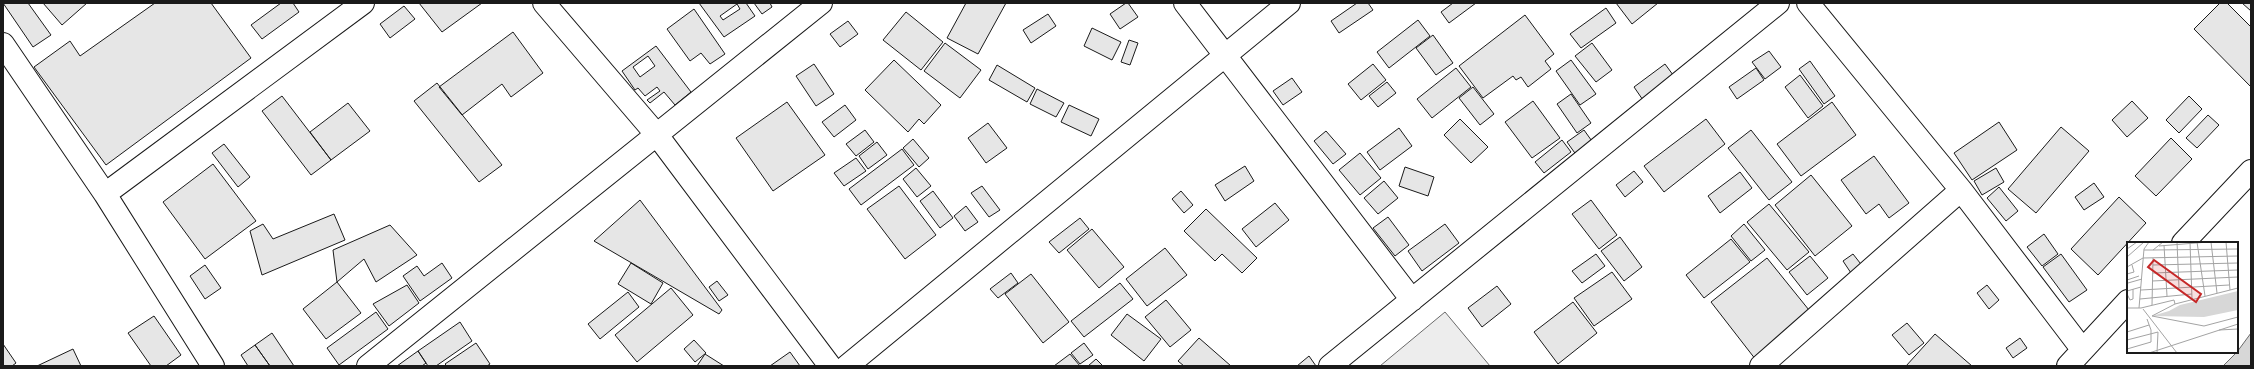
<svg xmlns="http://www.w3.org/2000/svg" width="2254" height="369" viewBox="0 0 2254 369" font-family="'IBM Plex Sans',sans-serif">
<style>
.built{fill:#ededed;stroke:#6a6a6a}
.water{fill:#d7d7d7;stroke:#6a6a6a}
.building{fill:#e6e6e6;stroke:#1a1a1a;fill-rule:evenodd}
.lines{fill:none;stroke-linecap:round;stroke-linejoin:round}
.minor-casing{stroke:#1a1a1a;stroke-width:24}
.minor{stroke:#fff;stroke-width:22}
.inset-road{fill:none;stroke:#a3a3a3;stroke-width:1}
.view{fill:#c62828;fill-opacity:0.15;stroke:#c62828;stroke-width:2}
.inset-edge{fill:none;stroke:#1a1a1a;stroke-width:2}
</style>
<rect width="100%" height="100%" fill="#fff"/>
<path class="built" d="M1445 312 1490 366H1380Z"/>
<path class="water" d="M2251 333V366H2223L2237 352Z"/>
<path class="building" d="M3 3H28L51 35 33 47Z
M43 3H87L62 25Z
M155 3H211L251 58 106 165 34 67 70 41 80 56Z
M281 3H293L299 12 262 39 251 25Z
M419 3H482L442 32Z
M699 3H746L755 16 724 37ZM737 4 740 9 723 20 720 16Z
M754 3H770L772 7 762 14Z
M966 3H1006L978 54 947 38Z
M1126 3H1128L1138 17 1120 29 1110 14Z
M1357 3H1368L1373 10 1339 33 1331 21Z
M1453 3H1476L1449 23 1441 12Z
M1616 3H1658L1632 24Z
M2220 3H2227L2251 27V87L2194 29Z
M2242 3H2251V11Z
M404 6 415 19 390 38 380 24Z
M1606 8 1616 23 1581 48 1570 34Z
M694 9 725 54 710 64 701 53 690 61 667 29Z
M906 12 943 42 921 70 883 40Z
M1048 14 1056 26 1031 43 1023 30Z
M1525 15 1554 54 1545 61 1551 69 1528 87 1521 77 1516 80 1513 76 1483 98 1459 66Z
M1418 20 1430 36 1389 68 1377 52Z
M848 21 858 34 840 47 830 34Z
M1092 28 1121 42 1112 60 1084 46Z
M513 32 543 73 511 97 502 84 462 115 439 87Z
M1433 35 1453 63 1436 75 1416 48Z
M1129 40 1138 43 1130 65 1121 62Z
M945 43 981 70 960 98 924 71Z
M1592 43 1612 70 1596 82 1575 56Z
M656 46 691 92 675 105 664 92 650 103 647 100 660 91 657 87 645 96 638 88 635 90 622 71ZM648 56 655 66 640 77 633 67Z
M1769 51 1781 67 1765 79 1752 62Z
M894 60 941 105 924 124 919 119 908 132 865 90Z
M1571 60 1596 94 1580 105 1556 71Z
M1810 61 1835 96 1824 104 1799 69Z
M814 64 834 94 816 106 796 76Z
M1373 64 1386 80 1361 100 1348 84Z
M1665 64 1676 79 1645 103 1634 87Z
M997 65 1035 88 1027 102 989 80Z
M1456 68 1471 87 1432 118 1417 99Z
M1756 68 1764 80 1737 99 1729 87Z
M1800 75 1823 106 1808 118 1785 87Z
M1292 78 1302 92 1283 105 1273 91Z
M1387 82 1396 93 1378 107 1369 96Z
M437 83 502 165 479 182 414 101Z
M1473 87 1494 114 1480 125 1459 98Z
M1037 89 1064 103 1056 117 1030 104Z
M1571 94 1591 123 1577 133 1557 104Z
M282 96 331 160 311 175 262 111Z
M2189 96 2202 109 2179 133 2166 120Z
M1533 101 1560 138 1532 158 1505 122Z
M2132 101 2148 118 2127 137 2112 120Z
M787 102 825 155 773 191 736 138Z
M1832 102 1856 135 1801 176 1777 144Z
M348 103 370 131 331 160 310 132Z
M845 105 856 120 834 137 822 122Z
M1069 105 1099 119 1091 136 1061 122Z
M2208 115 2219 125 2197 148 2186 138Z
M1460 119 1488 147 1471 163 1444 135Z
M1706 119 1725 144 1664 192 1644 166Z
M1999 122 2017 150 1972 180 1954 153Z
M988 123 1007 148 986 163 968 138Z
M2061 127 2089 151 2036 213 2008 189Z
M1399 128 1412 146 1380 170 1367 152Z
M865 130 874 142 856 156 846 144Z
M1584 130 1594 144 1577 156 1567 142Z
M1751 130 1792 182 1769 200 1728 148Z
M1326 131 1346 154 1333 164 1314 141Z
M2171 138 2192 159 2156 196 2135 176Z
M913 139 929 158 919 167 903 148Z
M1562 140 1571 152 1544 173 1535 162Z
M877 142 887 155 868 169 859 156Z
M224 144 250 177 238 187 212 153Z
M902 149 914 165 861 205 849 189Z
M1360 153 1381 178 1360 195 1339 170Z
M1874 156 1909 203 1889 218 1879 204 1866 214 1841 180Z
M856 158 866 171 844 186 834 173Z
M213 164 256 221 205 259 163 202Z
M1245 166 1254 181 1225 201 1215 185Z
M1405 167 1434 177 1428 196 1399 186Z
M916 168 931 186 917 197 903 179Z
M1996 168 2004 182 1982 195 1974 181Z
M1634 171 1643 182 1625 197 1616 185Z
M1740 172 1752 188 1720 213 1708 196Z
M1811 175 1852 226 1815 256 1775 205Z
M1384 181 1398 198 1378 214 1364 198Z
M2094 183 2104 197 2084 210 2075 197Z
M899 186 936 235 905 259 867 209Z
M982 186 1000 210 989 217 971 193Z
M1999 187 2018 211 2006 221 1987 198Z
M933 191 953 218 940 228 920 201Z
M1181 191 1193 205 1184 213 1172 199Z
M2119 197 2146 223 2098 275 2071 249Z
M640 200 722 310 719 314 594 241Z
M1591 200 1617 235 1599 249 1572 214Z
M1275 203 1289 220 1256 247 1242 229Z
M1769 204 1809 252 1787 270 1747 222Z
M966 206 978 222 965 231 954 216Z
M1206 209 1257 258 1242 273 1222 254 1215 261 1184 231Z
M334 214 345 240 262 275 250 231 263 224 273 239Z
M1388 217 1409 245 1395 256 1373 228Z
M1080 218 1089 229 1059 253 1049 242Z
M1445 224 1459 243 1422 271 1408 251Z
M1744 224 1765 250 1751 261 1731 236Z
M390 225 417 255 376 282 364 259 337 282 333 250Z
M1092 229 1124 267 1099 288 1067 250Z
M2044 234 2058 254 2042 266 2027 247Z
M1620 237 1642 267 1624 281 1601 251Z
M1731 239 1750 262 1704 298 1686 275Z
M1165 248 1187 275 1147 306 1126 279Z
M1596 254 1605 266 1582 283 1572 271Z
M1853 254 1864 268 1853 276 1843 261Z
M2061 254 2087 290 2069 302 2043 267Z
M1810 256 1828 278 1807 295 1789 272Z
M1767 258 1813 315 1756 360 1711 302Z
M442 263 452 278 420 301 403 276 417 266 424 276Z
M631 263 663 283 651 304 618 284Z
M205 265 221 288 205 299 190 276Z
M1612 272 1632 299 1594 326 1574 298Z
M1011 273 1018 283 998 298 990 289Z
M1031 274 1069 322 1043 343 1005 294Z
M717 281 728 295 719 301 709 287Z
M337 282 361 313 326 339 303 309Z
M1120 283 1133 299 1084 337 1071 321Z
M407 285 419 303 389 326 373 304Z
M1987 285 1999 300 1989 309 1977 293Z
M1497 286 1511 304 1482 327 1468 308Z
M671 288 693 315 637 362 615 335Z
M628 292 639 307 600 339 588 324Z
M1166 300 1191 330 1170 347 1145 317Z
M1573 302 1597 333 1558 364 1534 332Z
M376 312 388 329 339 365 327 348Z
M1127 314 1161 339 1144 361 1111 335Z
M154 316 181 355 166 366H151L128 333Z
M460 322 472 341 436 366H428L418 351Z
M1907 323 1924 343 1909 355 1892 335Z
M272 333 294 366H270L255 345Z
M1935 334 1972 366H1906Z
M1199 338 1231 366H1184L1178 361Z
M2020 338 2027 348 2013 358 2006 348Z
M694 340 706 353 695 362 684 349Z
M476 343 490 364 487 366H447L445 364Z
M1084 343 1093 355 1080 364 1071 353Z
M3 344 16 363 12 366H3Z
M255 345 270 366H248L241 355Z
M73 349 81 366H37Z
M418 351 426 363 422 366H397Z
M790 352 800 366H770Z
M705 354 724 366H697Z
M1070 354 1080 366H1054Z
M1309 356 1316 366H1297Z
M1096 359 1103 366H1088Z"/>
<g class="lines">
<defs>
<path id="minor" d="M544 3 657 135 830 366
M1185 3 1412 300
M1808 3 1961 190 2082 349
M3 44 105 194 213 366
M105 194 363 3
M2183 243 2251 171
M368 366 821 3
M847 366 1289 3
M1330 366 1778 3
M1761 366 1961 190
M2068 366 2128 301"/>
</defs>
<use href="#minor" class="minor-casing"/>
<use href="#minor" class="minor"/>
</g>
<g transform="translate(2127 242)">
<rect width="111" height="111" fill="#fff"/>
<path d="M111 49V68L77 75 25 74 42 69 53 63Z" fill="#d7d7d7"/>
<path class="inset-road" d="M50 0 52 46M63 0 65 57M70 0 78 54M84 0 90 51M99 0 103 48M37 3 40 54M32 4 81 0M0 7 10 0M17 8H26L36 0M26 8 111 7M0 15 17 0M26 23 111 21M0 25 16 16 111 14M26 31 111 28M0 32 7 30 5 23M0 38 12 34M25 39 111 35M1 41 15 37M14 48 102 43M0 49 14 45M0 52 3 58 6 57V47M13 57 65 52M48 62 25 74 77 84 111 75M25 63 26 16M0 66H14M12 66 17 7 22 0M14 66 47 58 48 62 111 46M16 67 50 111M92 88 111 87M0 90 22 83M0 98 31 90M0 107 24 100V88L20 77M22 111 111 82M30 111 31 90"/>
<path class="view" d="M27 18 74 52 69 60 21 25Z"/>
<rect width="111" height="111" class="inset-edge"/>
</g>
<rect width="2254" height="369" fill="none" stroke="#1a1a1a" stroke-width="8"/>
</svg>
